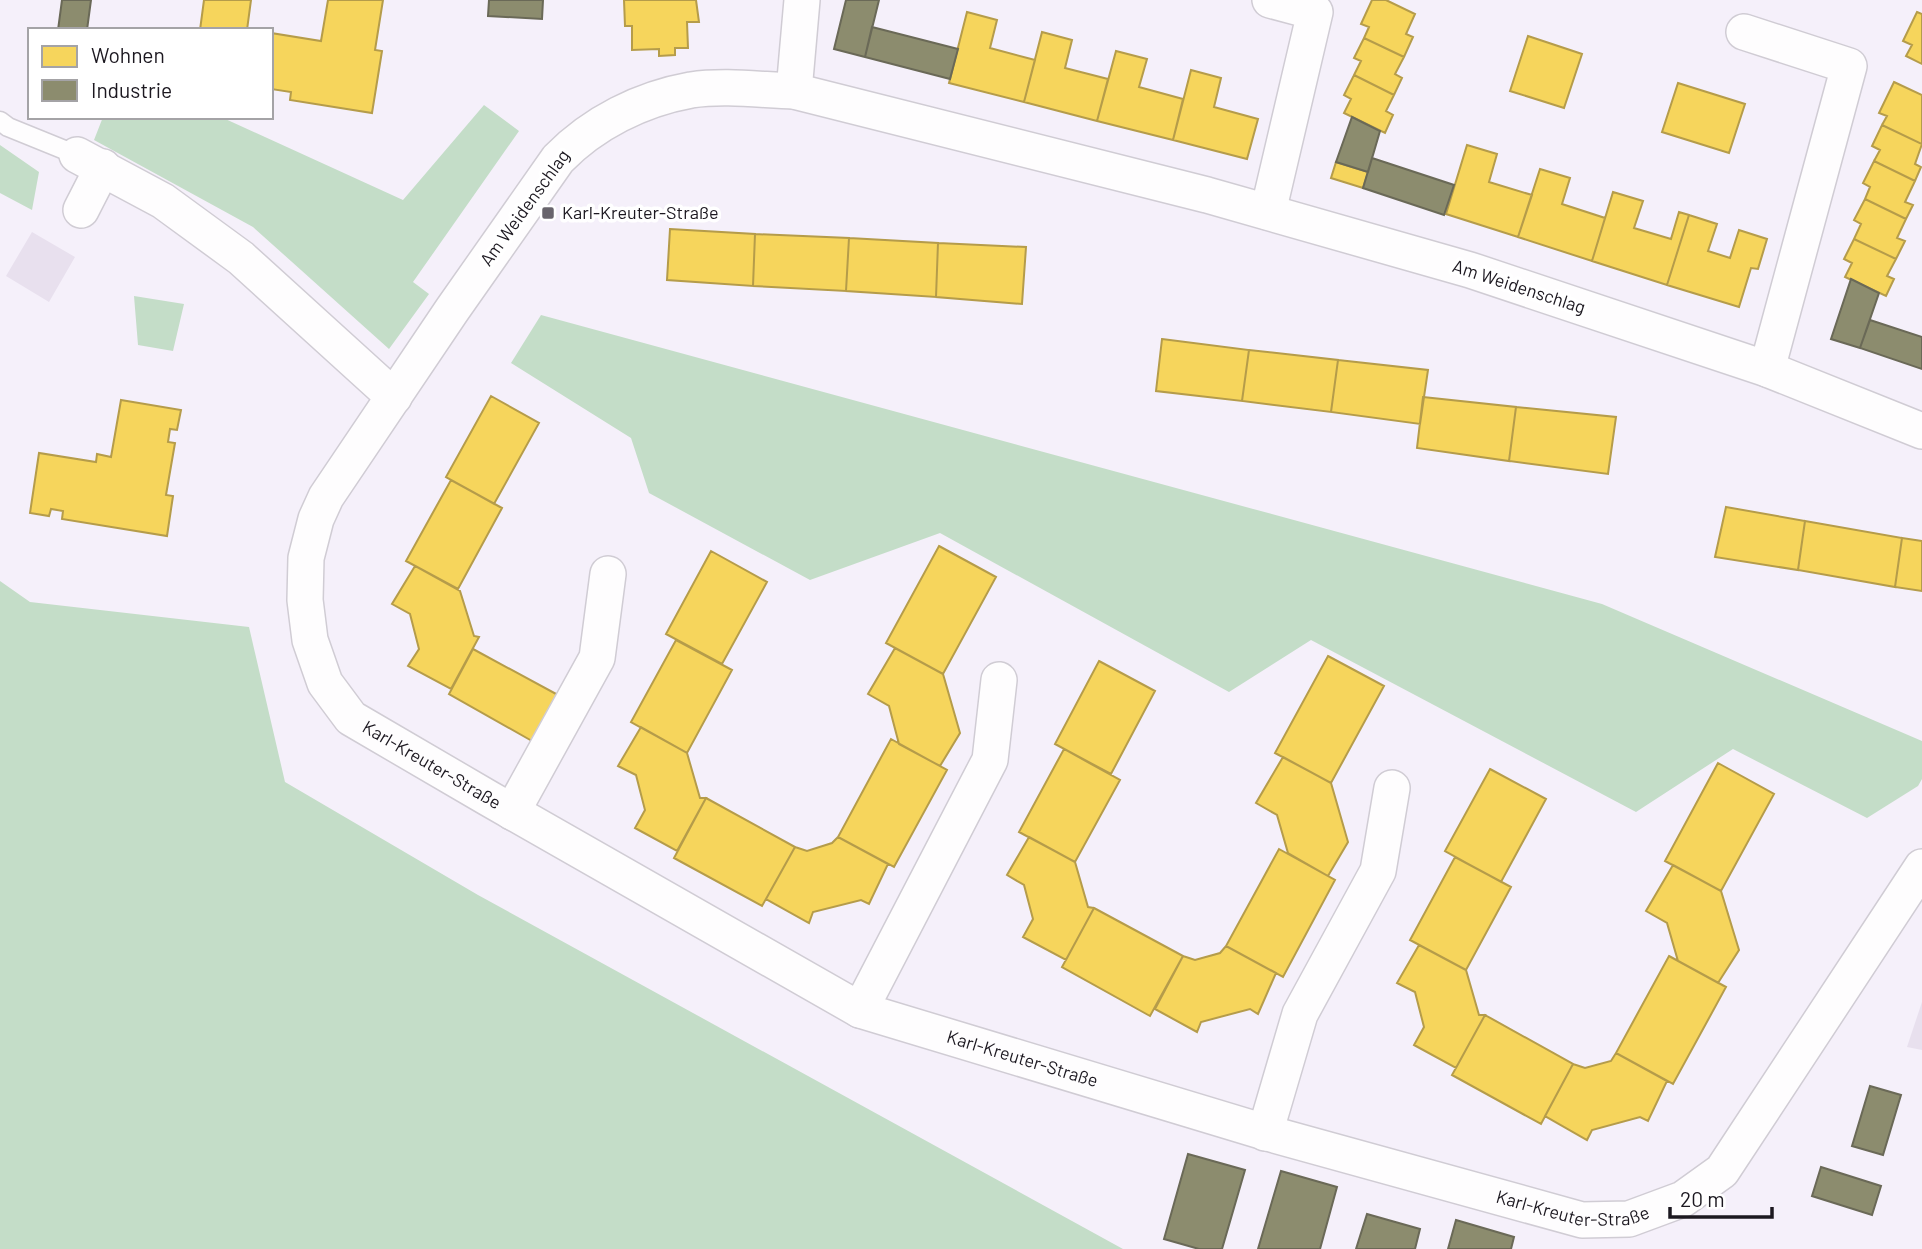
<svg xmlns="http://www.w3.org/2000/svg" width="1922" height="1249" viewBox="0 0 1922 1249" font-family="Barlow,sans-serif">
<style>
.industrial{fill:#e8e0ee}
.green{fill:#c4ddc8}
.homes{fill:#f6d55c;stroke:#b59c4a;stroke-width:2}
.industry{fill:#8c8c6e;stroke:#6a6957;stroke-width:2}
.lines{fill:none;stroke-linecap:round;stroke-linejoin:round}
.lane-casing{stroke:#d0ccd4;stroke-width:21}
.street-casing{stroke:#d0ccd4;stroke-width:38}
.lane{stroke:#fefdfe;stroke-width:18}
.street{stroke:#fefdfe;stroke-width:35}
.poi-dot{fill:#68646c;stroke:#fff;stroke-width:2.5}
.labels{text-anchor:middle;stroke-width:7;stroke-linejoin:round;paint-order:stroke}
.street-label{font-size:18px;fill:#1c1820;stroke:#fff}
.poi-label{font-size:18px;fill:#1c1820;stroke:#fff;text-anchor:start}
</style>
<rect width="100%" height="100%" fill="#f5f0fa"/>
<path class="industrial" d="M32 232 75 257 49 302 6 276Z
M1922 1002V1050L1907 1047Z"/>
<path class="green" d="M484 105 519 131 413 282 429 294 389 349 253 227 94 140 103 117H221L403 200Z
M0 145 39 172 32 210 0 193Z
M134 296 184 304 173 351 138 345Z
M541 315 1602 604 1922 741V779L1918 786 1867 818 1733 749 1636 812 1311 640 1229 692 940 533 810 580 649 493 631 438 511 363Z
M0 581 30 602 249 627 285 782 478 895 1123 1249H0Z"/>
<path class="homes" d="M204 0H251L247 30H200Z
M328 0H383L375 50 382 51 372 113 290 100 291 92 271 89V33L321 41Z
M624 0H696L699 22H687L688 48H675V55L659 56V49L632 50V26H625Z
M1372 0H1386L1415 14 1406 34 1413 37 1404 57 1364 38 1369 27 1361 24Z
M967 12 997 20 990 48 1035 60 1024 102 949 83Z
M1917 12 1922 14V64L1906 56 1912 45 1903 41Z
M1042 32 1072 40 1065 68 1108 79 1097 121 1024 102Z
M1528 36 1582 54 1564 108 1510 91Z
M1364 38 1404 57 1395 74 1402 78 1394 95 1354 75 1361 61 1354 58Z
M1116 51 1147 59 1139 87 1183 99 1173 140 1097 121Z
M1191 70 1221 78 1214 107 1258 119 1247 159 1173 140Z
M1354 75 1394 95 1386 111 1393 115 1385 133 1344 113 1351 99 1344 95Z
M1894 82 1922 95V144L1882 125 1887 116 1879 113Z
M1678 83 1745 104 1729 153 1662 132Z
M1882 125 1922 144 1915 164 1921 167 1915 181 1874 161 1880 150 1872 146Z
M1467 145 1497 154 1489 182 1532 195 1518 237 1446 214Z
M1874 161 1915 181 1905 202 1913 205 1906 219 1865 199 1870 187 1863 183Z
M1336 162 1368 172 1363 188 1331 178Z
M1540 169 1570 178 1562 204 1605 218 1592 261 1518 237Z
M1613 192 1643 201 1634 228 1671 239 1679 212 1689 215 1667 285 1592 261Z
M1865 199 1906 219 1897 238 1905 241 1896 259 1854 239 1861 224 1854 220Z
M1689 215 1717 224 1708 251 1730 258 1739 230 1767 239 1758 269 1751 268 1739 307 1667 285Z
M670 229 755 234 753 286 667 280Z
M755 234 849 238 846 291 753 286Z
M849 238 938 243 936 297 846 291Z
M1854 239 1896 259 1887 276 1894 279 1886 296 1845 277 1852 263 1844 259Z
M938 243 1026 247 1022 304 936 297Z
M1162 339 1249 350 1242 401 1156 391Z
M1249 350 1338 360 1331 412 1242 401Z
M1338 360 1428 370 1420 424 1331 412Z
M491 396 539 423 494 504 446 477Z
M1423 397 1516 407 1509 461 1417 448Z
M121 400 181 410 177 430 170 429 168 442 175 443 166 495 173 496 167 536 62 519 63 511 51 509 49 516 30 513 39 453 96 462 97 454 111 457Z
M1516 407 1616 417 1608 474 1509 461Z
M451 480 502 508 458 589 406 561Z
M1726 507 1805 521 1798 570 1715 557Z
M1805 521 1902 538 1895 587 1798 570Z
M1902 538 1922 541V591L1895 587Z
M939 546 996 577 943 674 886 643Z
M711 551 767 582 722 664 666 634Z
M415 566 460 591 474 636 479 637 451 689 408 666 419 649 410 614 392 604Z
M676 640 732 670 687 753 631 722Z
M895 648 943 674 960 733 940 766 899 744 889 706 868 694Z
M473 649 558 695 532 741 449 694Z
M1328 656 1384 686 1331 783 1275 753Z
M1099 661 1155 691 1111 774 1055 744Z
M641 727 687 753 700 798H706L677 851 635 828 645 810 636 775 618 766Z
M891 739 947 770 894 867 838 837Z
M1064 749 1120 780 1075 862 1019 832Z
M1283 757 1331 783 1348 842 1328 876 1288 853 1277 815 1256 803Z
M1718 763 1774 794 1721 891 1665 861Z
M1490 769 1546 799 1501 882 1445 851Z
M706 798 795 847 762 906 674 858Z
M838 837 888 864 869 904 861 900 813 912 809 923 766 899 795 847 807 851 832 843Z
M1029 837 1075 862 1088 907 1094 908 1066 960 1023 937 1033 919 1024 885 1007 875Z
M1279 849 1335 880 1283 977 1226 946Z
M1455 857 1511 887 1466 970 1410 940Z
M1673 865 1721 891 1739 950 1718 983 1678 961 1667 923 1646 911Z
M1094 908 1183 956 1150 1016 1062 967Z
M1419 945 1466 970 1479 1015H1485L1456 1068 1414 1045 1424 1027 1415 992 1397 983Z
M1226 946 1276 973 1258 1014 1250 1009 1201 1022 1197 1032 1155 1009 1183 956 1195 960 1220 953Z
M1669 956 1726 987 1673 1084 1616 1053Z
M1485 1015 1573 1064 1541 1124 1452 1075Z
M1616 1053 1667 1081 1648 1121 1640 1117 1592 1130 1587 1140 1545 1116 1573 1064 1585 1068 1611 1061Z"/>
<path class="industry" d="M62 0H91L87 30H58Z
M489 0H543L542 19 488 16Z
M846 0H879L865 57 834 49Z
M872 27 958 49 950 79 865 57Z
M1352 117 1380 131 1368 172 1336 162Z
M1372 158 1454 185 1444 215 1363 188Z
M1851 279 1879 293 1860 348 1831 339Z
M1870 320 1922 337V369L1860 348Z
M1870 1086 1901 1095 1883 1155 1852 1146Z
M1188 1154 1245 1170 1222 1249H1199L1164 1239Z
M1821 1167 1881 1186 1872 1215 1812 1196Z
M1281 1171 1337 1187 1320 1249H1258Z
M1367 1214 1420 1229 1415 1249H1356Z
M1456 1220 1514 1237 1511 1249H1448Z"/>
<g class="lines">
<defs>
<path id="lane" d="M0 121 8 127 77 155"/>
<g id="street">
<path d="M1744 32 1849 66 1767 369"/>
<path d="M794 91 802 0"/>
<path d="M77 155 163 201 241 258 394 397"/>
<path d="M81 210 103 167"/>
<path d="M1268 212 1315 12 1270 0"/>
<path id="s1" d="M1922 431 1767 369 1470 270 1207 195 794 91C761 90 725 85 691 90 641 99 593 123 558 159L452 310 326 497 316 519 306 558 305 600 310 640 325 683 351 718 488 798 860 1010 1271 1134 1582 1220 1629 1219 1683 1199 1722 1171 1922 867"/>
<path d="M512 812 597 658 608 574"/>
<path d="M860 1010 990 760 999 680"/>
<path d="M1265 1133 1300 1014 1378 871 1392 788"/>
</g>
</defs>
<use href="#lane" class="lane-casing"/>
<use href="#street" class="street-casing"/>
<use href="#lane" class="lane"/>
<use href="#street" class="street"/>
</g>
<rect class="poi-dot" x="541" y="206" width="14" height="14" rx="3.5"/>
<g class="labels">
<g class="street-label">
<text transform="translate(525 208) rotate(-54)" y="6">Am Weidenschlag</text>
<text transform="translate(1519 287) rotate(18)" y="6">Am Weidenschlag</text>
<text dy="6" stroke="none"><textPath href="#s1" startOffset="2174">Karl-Kreuter-Straße</textPath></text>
<text dy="6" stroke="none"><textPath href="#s1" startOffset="2837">Karl-Kreuter-Straße</textPath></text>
<text dy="6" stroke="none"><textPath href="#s1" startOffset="3409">Karl-Kreuter-Straße</textPath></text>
</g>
<g class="poi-label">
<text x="562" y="219">Karl-Kreuter-Straße</text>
</g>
</g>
<rect x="28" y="28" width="245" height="91" fill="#ffffff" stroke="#a4a3a6" stroke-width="2"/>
<rect x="42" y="46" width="35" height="21" fill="#f6d55c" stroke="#a4a3a6" stroke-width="2"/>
<text x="91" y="63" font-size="21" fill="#1c1820">Wohnen</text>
<rect x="42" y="80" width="35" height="21" fill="#8c8c6e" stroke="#a4a3a6" stroke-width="2"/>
<text x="91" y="98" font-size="21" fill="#1c1820">Industrie</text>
<path d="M1670 1207v10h102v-10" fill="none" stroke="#1c1820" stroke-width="3.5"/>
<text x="1680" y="1207" font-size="21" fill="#1c1820" stroke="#ffffff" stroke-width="5" paint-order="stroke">20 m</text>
</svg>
